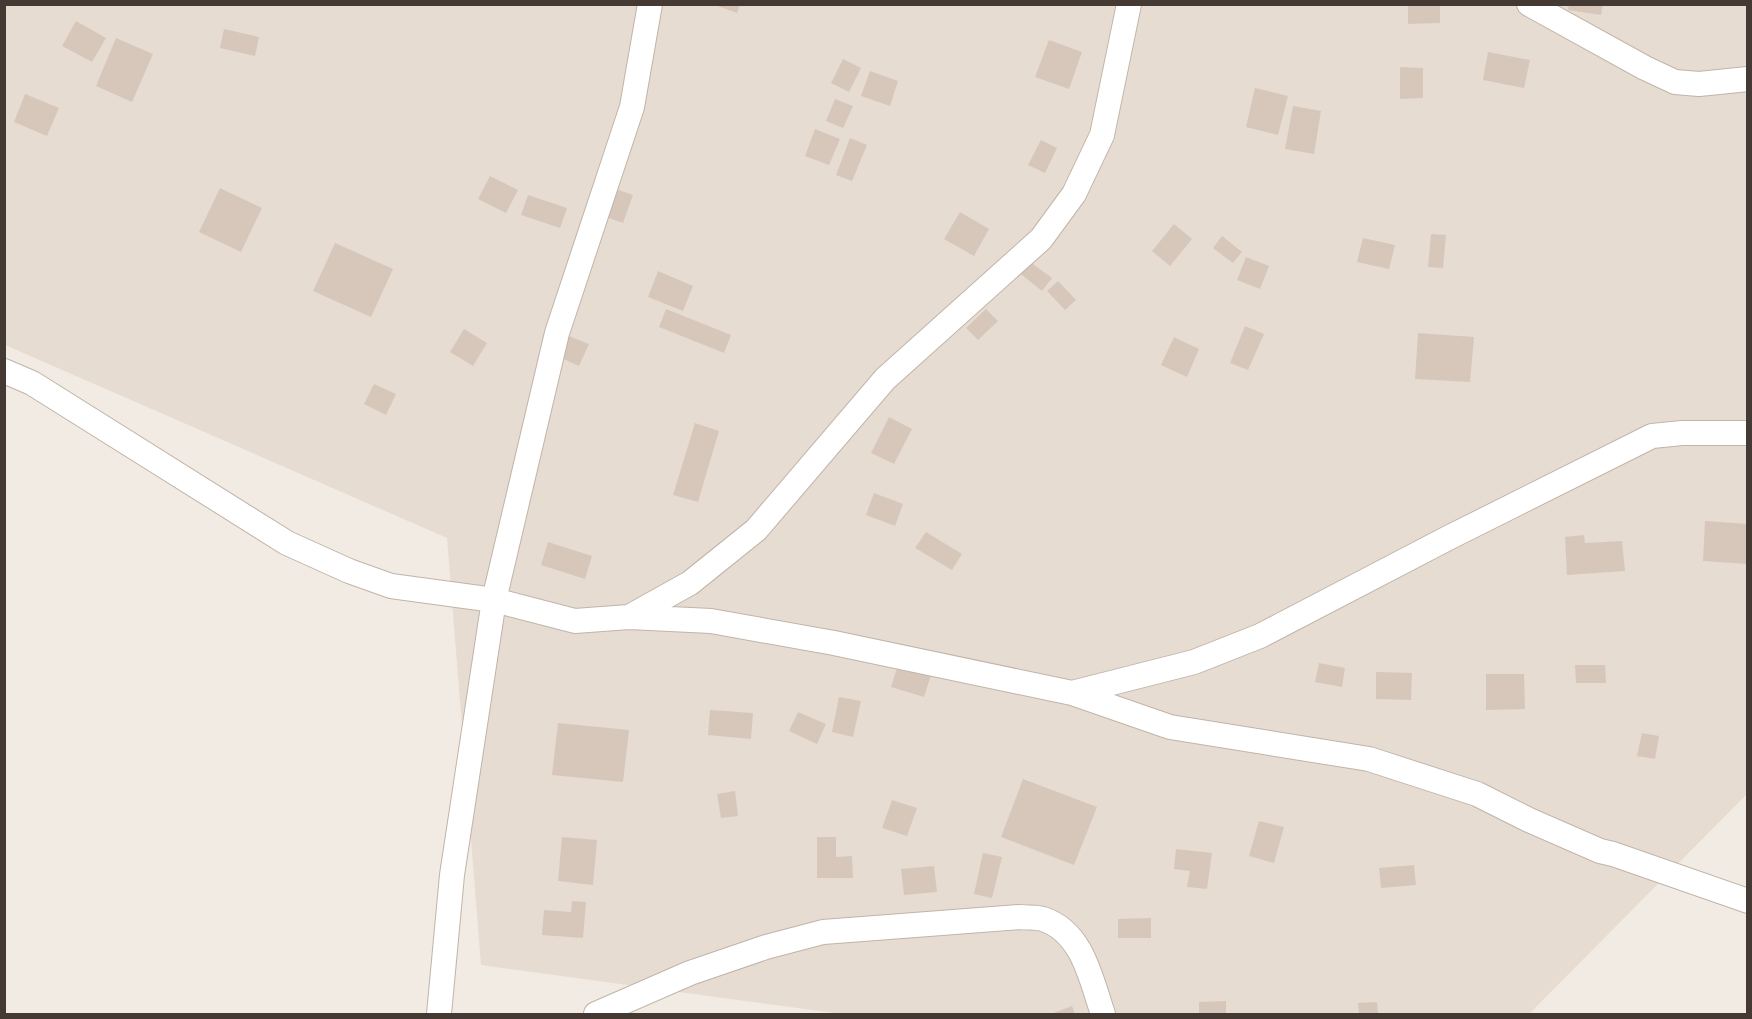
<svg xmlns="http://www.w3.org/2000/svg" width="1752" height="1019" viewBox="0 0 1752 1019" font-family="Roboto,sans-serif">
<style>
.residential{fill:#e6dcd1}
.building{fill:#d7c7bb}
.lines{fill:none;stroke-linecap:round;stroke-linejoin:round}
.street-casing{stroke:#c1b4a8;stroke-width:26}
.street{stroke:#fff;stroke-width:24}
</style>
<rect width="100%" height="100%" fill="#f2ebe3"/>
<path class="residential" d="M5 5H1747V794L1529 1014H842L481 965 447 538 5 345Z"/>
<path class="building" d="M712 4H740L737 13Z
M1408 4H1440V23L1408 24Z
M1569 4H1603L1601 15 1568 10Z
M76 21 106 38 92 62 62 46Z
M224 29 259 37 255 56 220 48Z
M116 38 153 54 132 102 96 86Z
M1049 40 1082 52 1069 89 1035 77Z
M1488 52 1530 60 1524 88 1483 80Z
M843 59 861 68 849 92 831 83Z
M1400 67 1423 68V98L1400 99Z
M870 71 898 81 890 106 861 96Z
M1255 88 1288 96 1278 135 1246 127Z
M25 94 59 108 47 136 14 122Z
M835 99 853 106 843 128 826 121Z
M1293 106 1321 111 1314 154 1285 149Z
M815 129 840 139 829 165 805 156Z
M850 138 867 145 852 181 836 175Z
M1041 140 1057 148 1045 173 1028 165Z
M490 176 518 190 506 213 478 199Z
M220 188 262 208 241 252 199 232Z
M616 189 633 195 623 223 606 217Z
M528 195 567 208 560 228 521 215Z
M960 212 989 229 974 256 944 239Z
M1174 224 1192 239 1170 266 1152 251Z
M1431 234 1446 235 1443 268 1428 267Z
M1222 236 1242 252 1233 263 1213 248Z
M1363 238 1395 245 1389 269 1357 262Z
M335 243 393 269 371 317 313 291Z
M1246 257 1269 266 1260 289 1237 280Z
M1026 259 1052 278 1042 291 1017 271Z
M658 271 693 286 683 311 648 297Z
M1058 281 1076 300 1065 310 1047 291Z
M666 309 731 335 724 353 659 327Z
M986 309 998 321 978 340 966 328Z
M1245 326 1264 334 1248 370 1230 363Z
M464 329 487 343 473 366 450 352Z
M1418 333 1474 337 1470 382 1415 379Z
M566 335 589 344 579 366 557 356Z
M1174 337 1199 349 1187 377 1161 365Z
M374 384 396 394 386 415 364 404Z
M889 417 912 429 894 464 871 453Z
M695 423 719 431 698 502 673 495Z
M874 493 903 504 895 526 866 515Z
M1705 521 1748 524V564L1703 561Z
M926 532 962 554 952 570 915 548Z
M1584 535 1585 543 1622 541 1625 571 1567 575 1565 537Z
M548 542 592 556 585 579 541 565Z
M1319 663 1345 668 1342 687 1315 682Z
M898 665 931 675 924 697 891 687Z
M1575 665H1605L1606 683H1576Z
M1376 672 1412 673 1411 700 1376 699Z
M1486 674H1524L1525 709 1486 710Z
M839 697 861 701 853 737 832 732Z
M710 710 753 713 751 739 708 735Z
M798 712 826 724 817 744 789 731Z
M558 723 629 730 623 782 552 775Z
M1642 733 1659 736 1655 759 1637 756Z
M1023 779 1097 807 1074 865 1001 837Z
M735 791 738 816 721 818 717 794Z
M892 800 917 808 907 836 882 828Z
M1259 821 1284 827 1274 863 1249 856Z
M562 837 597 840 593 885 558 881Z
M817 837H836V857L852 856 853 878H817Z
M1176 849 1212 853 1207 889 1187 887 1190 871 1174 869Z
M983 853 1002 857 992 898 974 894Z
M1414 865 1416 885 1381 888 1379 868Z
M934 866 937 892 904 895 901 869Z
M572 901 586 902 583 938 542 935 544 910 571 912Z
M1151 918V938H1118V919Z
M1226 1001V1014H1199V1002Z
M1377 1002 1378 1014H1359L1358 1003Z
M1072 1006 1075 1014H1051Z"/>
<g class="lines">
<defs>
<path id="street" d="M1529 4 1645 68 1675 82 1699 84 1748 79
M4 371 32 383 287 543 349 571 391 586 494 600 575 621 629 617 711 621 834 643 1072 693 1170 727 1369 759 1477 794 1529 820 1600 851 1613 854 1748 901
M629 617 690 583 756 530 885 379 1041 239 1074 194 1102 135 1129 4
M1072 693 1194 662 1260 636 1450 537 1652 436 1682 433H1748
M439 1014 452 875 494 600 557 333 632 107 650 4
M596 1014 690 973 766 947 823 932 1020 917C1027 918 1036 917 1043 919 1083 932 1091 980 1103 1014"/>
</defs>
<use href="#street" class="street-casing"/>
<use href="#street" class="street"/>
</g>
<rect width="1752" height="1019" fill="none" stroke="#443a33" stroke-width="12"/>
</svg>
